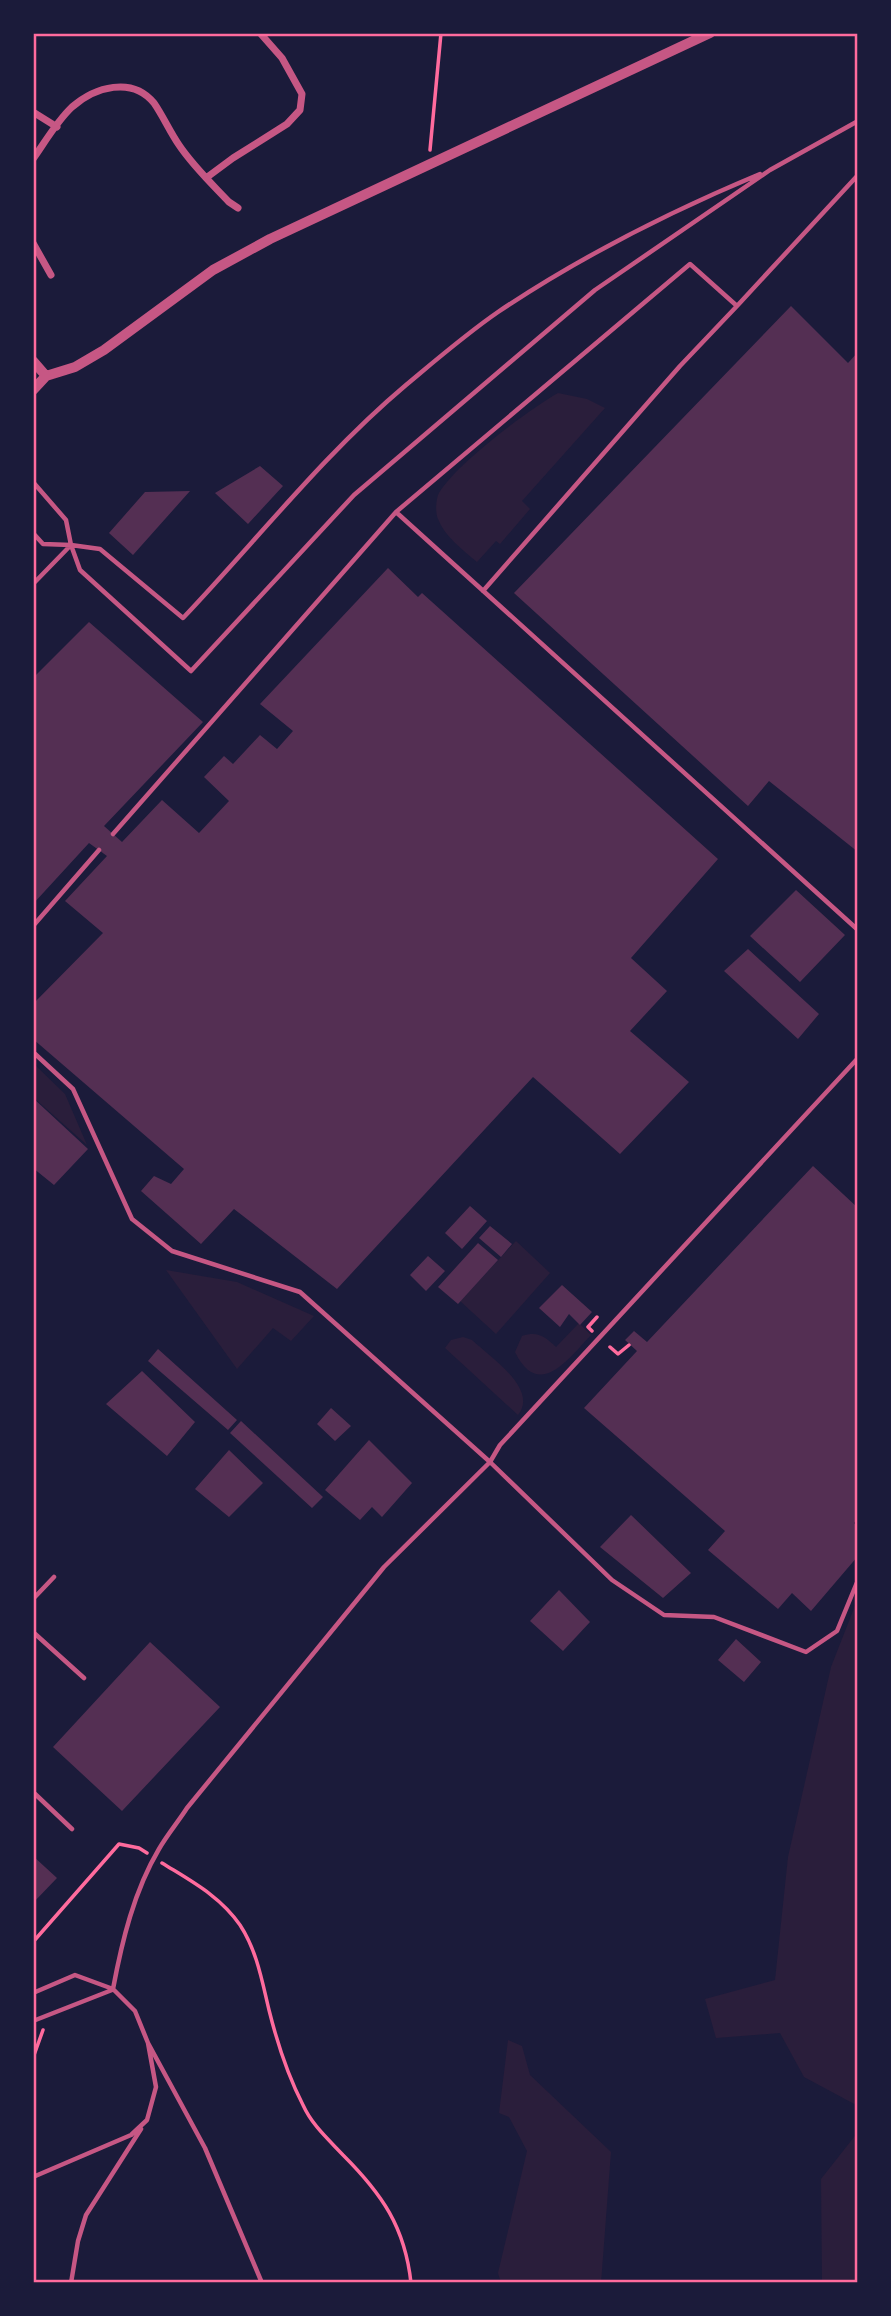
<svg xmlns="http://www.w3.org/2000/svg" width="891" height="2316" viewBox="0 0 891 2316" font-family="'Alegreya Sans',sans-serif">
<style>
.green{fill:#2a1e3b}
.building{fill:#542f53}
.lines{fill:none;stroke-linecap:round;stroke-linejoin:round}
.path{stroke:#ff6b9d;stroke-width:3.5}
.service{stroke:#c65784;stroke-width:4.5}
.minor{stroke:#c65784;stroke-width:7}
.tertiary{stroke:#c65784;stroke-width:10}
.neatline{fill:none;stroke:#ff6b9d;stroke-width:2.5}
</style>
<rect width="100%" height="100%" fill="#1b1b3a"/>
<path class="green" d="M558 393 587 399 605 408 522 501 530 509 500 544 496 541 477 562C463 550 445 537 438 519 435 513 436 498 439 493 456 464 528 410 558 393Z
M33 1063 65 1094 87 1145 33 1097Z
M516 1241 550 1273 496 1334 460 1301Z
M166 1270 237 1282 314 1316 291 1341 273 1328 237 1369Z
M579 1323 591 1335C569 1358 539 1401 515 1352L522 1336C538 1331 544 1336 556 1347Z
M463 1337 472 1340C490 1357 539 1389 518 1415L445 1348 451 1340Z
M858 1598V2106L804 2077 780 2033 716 2038 705 1999 775 1980 788 1857 831 1667Z
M508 2040 522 2046 530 2075 611 2152 601 2283H501L498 2273 527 2151 509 2117 499 2113Z
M858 2132V2283H822L821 2179Z"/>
<path class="building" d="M791 306 848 363 858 352V852L769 781 748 806 514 593Z
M260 466 283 486 248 524 215 493Z
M190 491 133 555 109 533 145 492Z
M388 568 418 597 422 593 718 859 631 958 667 991 630 1031 689 1082 620 1154 533 1077 337 1289 234 1209 201 1244 141 1191 154 1176 171 1184 184 1169 33 1039V1004L103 933 65 901 107 856 89 843 33 904V678L89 622 203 722 104 826 122 842 162 800 199 833 229 801 204 777 224 756 233 764 260 735 277 749 293 731 260 704Z
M796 890 845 935 800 982 750 936Z
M748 949 819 1014 798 1039 724 971Z
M33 1098 88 1149 54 1185 33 1168Z
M813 1166 858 1208V1518L854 1523 858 1528V1556L811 1611 792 1593 778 1609 708 1550 725 1531 584 1408 637 1351 625 1340 634 1331 647 1342Z
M470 1206 487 1221 462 1249 445 1233Z
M490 1226 512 1244 501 1257 479 1238Z
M478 1243 498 1260 458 1304 438 1287Z
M428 1256 445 1271 426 1291 410 1275Z
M562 1285 592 1312 580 1325 569 1314 560 1327 539 1308Z
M158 1349 237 1420 228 1430 148 1361Z
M142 1371 195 1422 167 1456 106 1404Z
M331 1408 351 1426 335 1441 317 1424Z
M241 1421 323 1497 312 1508 230 1433Z
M369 1440 412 1483 382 1517 372 1507 360 1520 325 1490Z
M229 1450 263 1483 229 1517 195 1489Z
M631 1515 691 1573 663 1598 600 1547Z
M559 1590 590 1622 563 1651 530 1621Z
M736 1639 761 1662 744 1682 718 1660Z
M150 1642 220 1707 122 1811 53 1747Z
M33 1856 57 1878 33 1903Z"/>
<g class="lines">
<path class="path" d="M430 150 441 33
M592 1331 588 1327 597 1317
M610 1347 618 1354 629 1345
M162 1863C191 1881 220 1896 240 1925 257 1951 262 1981 269 2010 277 2042 288 2076 303 2105 312 2125 328 2139 343 2155 382 2194 405 2227 411 2283
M33 1942 119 1844 139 1848 147 1853
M33 2058 43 2030"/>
<path class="service" d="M33 482 66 520 71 545 43 544 33 533
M396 512 858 930
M71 545 80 570 191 671 354 495 595 290 770 170 858 121
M71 545 100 549 183 618C257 540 324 454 406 385 436 360 466 334 498 312 580 257 669 212 760 174
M33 584 70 546
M483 591 680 366 737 306
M113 834 396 512 690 264 737 306 858 175
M33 926 99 850
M33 1052 73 1089 132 1219 172 1251 300 1292 490 1462 612 1580 664 1615 714 1617 806 1652 837 1631 858 1580
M33 1599 54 1577
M33 1632 84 1678
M33 1792 72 1829
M113 1989C122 1941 134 1891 159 1849 167 1835 178 1822 187 1808L384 1567 490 1462 500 1445 858 1058
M33 1993 75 1975 113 1989 135 2011 148 2043
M33 2021 112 1990
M33 2177 131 2135 147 2120 156 2087 148 2043 205 2148 262 2283
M71 2283 78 2241 86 2215 141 2129"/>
<path class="minor" d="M33 112 57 127
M33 159C45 142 57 121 72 107 95 87 132 76 154 103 163 116 170 132 179 145 193 166 212 184 229 202L238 208
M206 178 233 158 287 124 300 110 302 94 282 58 260 33
M33 243 51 275"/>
<path class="tertiary" d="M33 361 46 376
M33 390 46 376 75 367 104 350 213 270 270 239 710 33"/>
</g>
<rect width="891" height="2316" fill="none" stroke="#1b1b3a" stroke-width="70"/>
<rect x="35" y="35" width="821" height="2246" class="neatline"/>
</svg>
